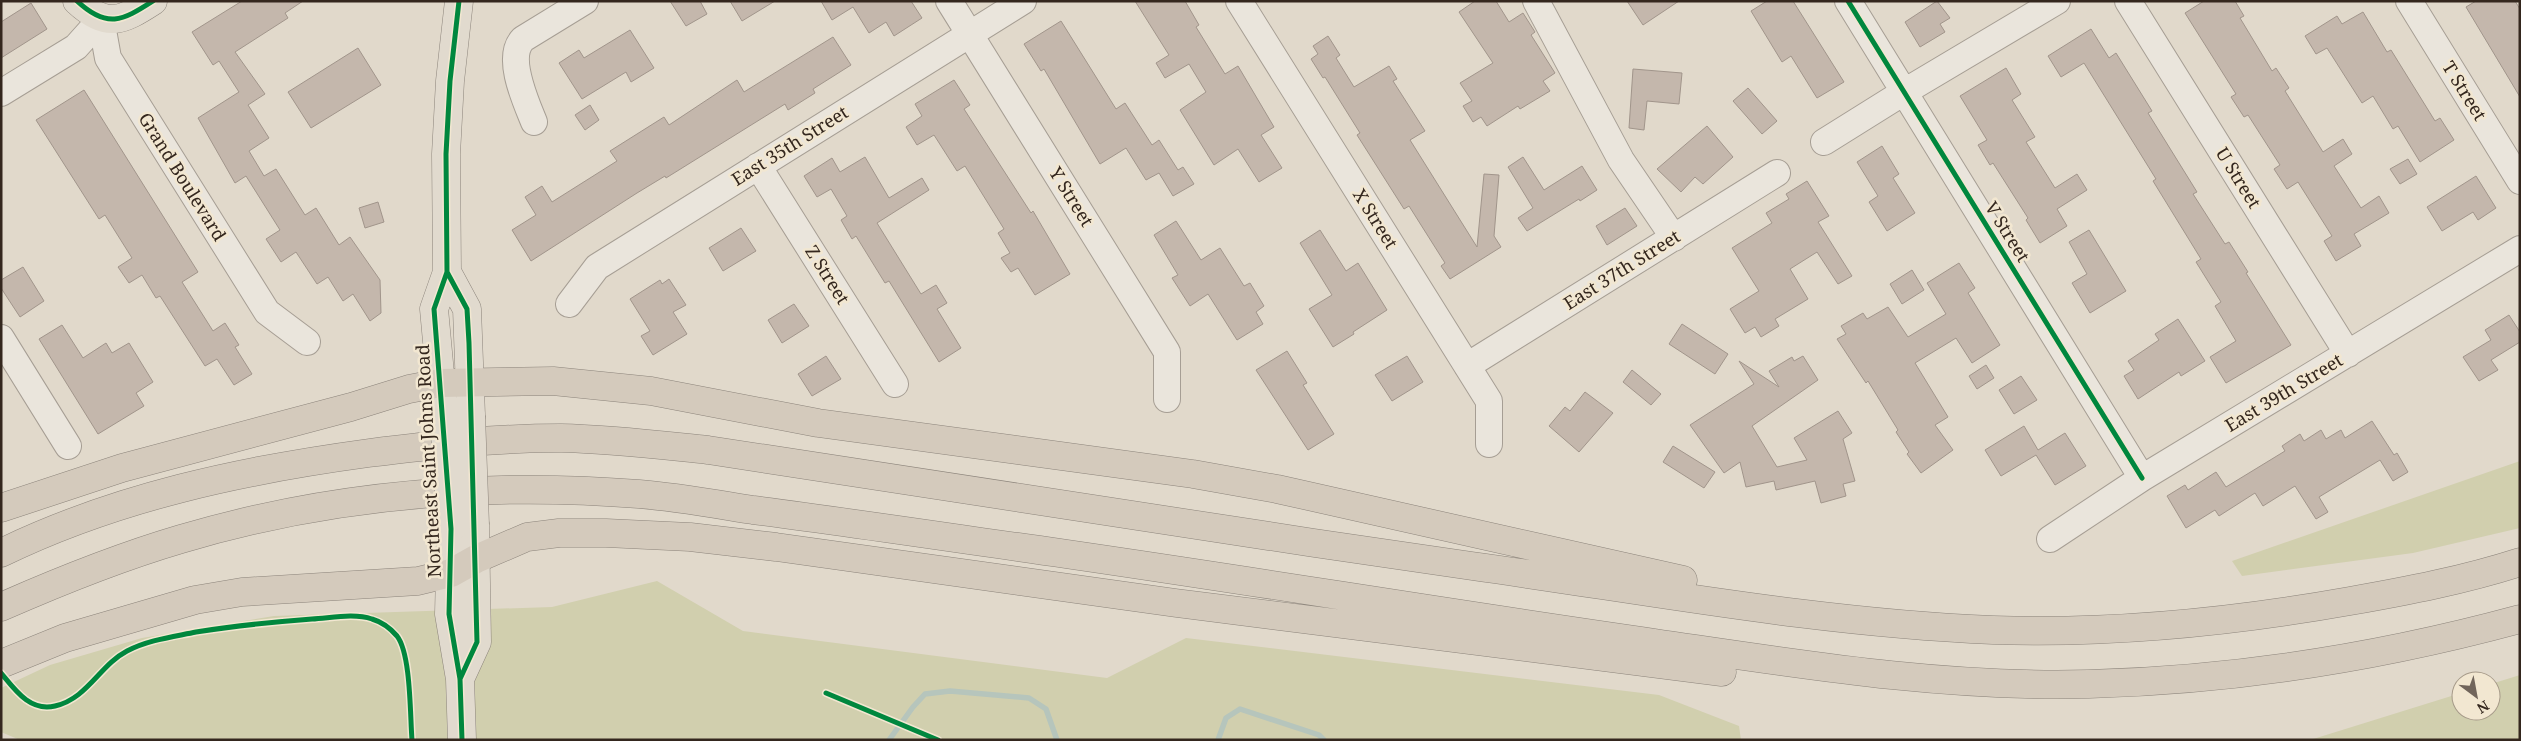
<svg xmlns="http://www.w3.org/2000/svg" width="2521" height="741" viewBox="0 0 2521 741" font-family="'Noto Serif',serif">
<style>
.green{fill:#d1cfae}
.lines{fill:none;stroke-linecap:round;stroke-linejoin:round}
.stream{stroke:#b6c5bc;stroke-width:5.5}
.building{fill:#c4b7ac;stroke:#a1958b}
.minor-casing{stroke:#a69e94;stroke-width:28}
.major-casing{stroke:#8c847b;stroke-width:29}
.highway-casing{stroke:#8c847b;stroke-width:29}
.minor{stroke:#eae5dc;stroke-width:26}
.major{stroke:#e1dace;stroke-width:28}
.highway{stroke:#d4cabc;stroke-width:28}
.major-bridge-casing{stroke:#8c847b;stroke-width:29;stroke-linecap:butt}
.major-bridge{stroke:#e1dace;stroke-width:28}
.cycleway-casing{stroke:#f2e7d1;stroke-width:8}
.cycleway{stroke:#00873e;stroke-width:5}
.labels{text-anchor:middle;stroke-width:5;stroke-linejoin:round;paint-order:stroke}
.street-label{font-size:18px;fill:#34271e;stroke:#f2e7d1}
</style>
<rect width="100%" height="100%" fill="#e1d9cb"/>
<path class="green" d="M2520 461V528L2413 553 2242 576 2232 561Z
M657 581 743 631 1107 678 1186 638 1659 695 1739 726 1741 740H20L1 732V688L50 665 142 638 274 616 552 607Z
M2520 675V740H2310L2461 693V711H2491V684Z"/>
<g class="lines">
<path class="stream" d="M889 740 913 707 925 694 950 691 1029 698 1046 709 1057 740
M1218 740 1226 718 1240 709 1319 735 1324 740"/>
</g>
<path class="building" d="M242 1H303L285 13 288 18 235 52 265 94 248 105 269 138 249 151 264 176 276 169 305 215 316 208 339 245 350 237 380 280 381 313 370 321 353 294 343 301 328 277 317 284 296 252 281 262 266 239 280 230 246 176 235 183 198 118 239 92 219 61 213 65 192 32Z
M670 1H700L707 14 686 26Z
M730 1H775L742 21Z
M821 1H911L922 18 894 36 886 22 869 33 853 7 832 20Z
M1135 1H1185L1199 25 1196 27 1225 74 1238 66 1274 127 1261 135 1282 168 1259 182 1238 149 1214 165 1180 110 1206 92 1189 64 1165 78 1156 63 1169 55Z
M1475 1H1496L1509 22 1523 13 1535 32 1531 35 1555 73 1543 81 1550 91 1520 109 1518 106 1487 126 1481 117 1473 122 1463 106 1472 101 1460 83 1493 63 1459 12Z
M1627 1H1679L1643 25Z
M1767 1H1793L1844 82 1817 98 1791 56 1782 62 1751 11Z
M1937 1 1950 18 1940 24 1945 32 1920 47 1905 22Z
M2204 1H2235L2244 16 2240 18 2272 71 2276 68 2289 88 2285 91 2323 152 2343 139 2352 154 2334 166 2361 208 2379 196 2389 213 2354 234 2361 246 2336 261 2324 241 2332 236 2298 182 2287 189 2274 169 2280 165 2248 115 2244 117 2231 97 2236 94 2185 13Z
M2476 1H2515L2520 9V97L2466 7Z
M31 3 47 29 1 58V22Z
M2363 12 2387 52 2391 50 2435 121 2440 118 2454 140 2420 162 2398 126 2393 129 2373 96 2362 103 2327 48 2316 54 2305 36 2337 16 2342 24Z
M1061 21 1116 109 1125 103 1152 145 1159 140 1178 170 1183 167 1194 184 1173 196 1159 173 1146 180 1126 148 1100 164 1044 69 1041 71 1024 44Z
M2091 29 2109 58 2116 53 2152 111 2148 113 2197 192 2193 194 2225 244 2229 242 2248 272 2246 273 2291 345 2226 383 2210 357 2236 341 2215 306 2221 302 2196 262 2201 259 2153 181 2156 179 2084 63 2061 77 2048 56Z
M630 30 654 68 631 82 626 72 582 99 559 63 579 50 584 58Z
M1328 36 1340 55 1336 58 1354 87 1389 66 1397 79 1393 81 1425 131 1410 140 1477 247 1484 174 1499 175 1494 236 1501 247 1450 279 1441 266 1445 263 1409 206 1404 209 1357 135 1360 133 1325 77 1323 78 1311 59 1318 54 1313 46Z
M833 37 851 65 813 89 815 93 788 110 785 104 666 178 665 176 637 193 531 261 512 230 536 215 525 197 542 186 552 202 617 161 610 151 664 117 669 125 737 80 744 92Z
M358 48 381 85 311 128 288 92Z
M2006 68 2021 94 2012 100 2035 137 2026 142 2055 188 2077 174 2087 190 2057 209 2067 226 2040 243 2026 220 2028 218 1993 163 1990 165 1978 145 1987 140 1960 96Z
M1633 69 1682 73 1679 104 1647 101 1644 130 1629 128Z
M954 80 970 105 964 109 1031 213 1033 211 1070 274 1035 295 1018 268 1011 272 1001 258 1010 253 998 233 1004 229 965 166 957 171 934 135 917 145 906 127 922 116 915 104Z
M1748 88 1777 121 1762 134 1733 101Z
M84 90 198 272 182 282 213 331 225 323 239 345 235 347 252 374 234 385 217 359 205 366 160 296 156 298 142 275 129 283 118 267 132 258 105 215 99 219 36 120Z
M590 105 599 120 585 130 575 115Z
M1707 126 1733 157 1703 184 1695 177 1681 192 1657 169Z
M1882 146 1899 174 1893 178 1915 213 1887 231 1869 202 1878 196 1857 162Z
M865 157 889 198 922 178 929 190 877 223 921 294 936 285 947 303 937 309 961 348 939 362 889 281 885 283 856 236 852 239 841 220 847 216 831 189 817 197 804 176 832 158 840 172Z
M1523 157 1544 190 1582 166 1597 190 1580 201 1579 199 1527 231 1518 218 1533 208 1508 167Z
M2408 159 2417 174 2400 184 2390 169Z
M2476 176 2496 208 2478 220 2473 212 2442 231 2427 207Z
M1807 181 1829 216 1818 222 1852 276 1838 284 1817 252 1790 269 1808 299 1775 319 1779 326 1761 337 1755 327 1745 333 1730 309 1759 291 1732 248 1772 223 1766 213 1789 199 1786 194Z
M378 202 384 222 365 228 359 208Z
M1625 208 1637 226 1607 245 1596 226Z
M1176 221 1201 260 1220 248 1244 286 1250 283 1264 306 1256 312 1263 324 1237 340 1208 294 1190 306 1172 278 1178 275 1154 235Z
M741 228 756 251 723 271 709 248Z
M1320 230 1346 271 1358 263 1387 310 1353 332 1354 334 1333 347 1309 309 1332 295 1300 243Z
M2089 230 2126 291 2090 313 2072 283 2087 274 2069 242Z
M1959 263 1975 288 1968 293 2000 345 1972 363 1956 338 1915 363 1948 417 1935 425 1953 450 1921 473 1907 454 1909 452 1896 432 1898 430 1868 381 1866 383 1837 339 1846 334 1841 326 1863 313 1867 319 1888 307 1908 337 1946 314 1927 283Z
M23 267 44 301 20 317 1 288V280Z
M1912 270 1924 290 1902 304 1890 284Z
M669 279 686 305 673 312 687 334 653 355 641 336 650 331 630 299 660 280 662 284Z
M794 304 809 326 782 343 768 320Z
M2509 315 2520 332V342L2491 360 2498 370 2479 381 2463 357 2491 340 2485 330Z
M2178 319 2205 361 2181 376 2179 372 2138 399 2124 376 2134 370 2128 361 2159 340 2155 334Z
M1682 324 1728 354 1715 374 1669 344Z
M62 325 83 358 106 343 112 353 129 343 153 382 136 393 144 406 98 434 39 339Z
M1287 351 1307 383 1303 385 1334 434 1308 450 1256 370Z
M826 356 841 379 812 396 798 374Z
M1407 356 1423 382 1392 401 1375 375Z
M1803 356 1818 380 1752 426 1777 467 1807 460 1794 438 1838 411 1852 433 1843 439 1855 481 1843 484 1846 496 1821 503 1815 481 1776 490 1774 481 1746 487 1740 462 1724 473 1690 425 1754 384 1739 361 1779 387 1769 371 1792 357 1794 361Z
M1986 365 1994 378 1977 389 1969 376Z
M1632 370 1661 394 1651 405 1623 382Z
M2021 376 2037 400 2014 414 1999 390Z
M1585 392 1613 413 1579 452 1549 426 1565 407 1570 411Z
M2372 421 2394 455 2397 453 2408 472 2393 481 2380 460 2319 497 2328 512 2316 519 2295 486 2263 506 2255 493 2219 516 2215 510 2186 528 2167 496 2185 485 2188 490 2216 472 2226 487 2285 451 2282 446 2300 434 2304 441 2321 430 2326 439 2341 430 2345 438Z
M2024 426 2038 450 2065 433 2086 466 2055 485 2036 455 2001 476 1985 450Z
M1673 446 1715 472 1704 488 1663 462Z"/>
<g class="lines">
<defs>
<path id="minor" d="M949 1 1167 352V399
M1239 1 1489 401V444
M1536 1 1621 160 1674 238
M1848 1 2142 478
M2128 1 2348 354
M2409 1 2520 181
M101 19 108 58 267 312 307 342
M1 93 76 47 101 19
M534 122C526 102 505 57 523 39L585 1
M1824 142 1904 92 2057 1
M758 166 895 384
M569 304 597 267 1023 1
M1 338 68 446
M1467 366 1777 173
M2050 539 2142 478 2520 249"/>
<path id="major" d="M77 1C107 29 122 21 153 1
M447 272 467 309 471 416
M444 417 434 309 447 272 446 154 450 81 459 1
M451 529 449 614 460 679 462 740
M460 679 477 642 475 525"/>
<path id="highway" d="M1 508 122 468 351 407 409 389 440 383 553 381 651 391 818 423 1193 474 1277 489 1683 580
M1 553C116 497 243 470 369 453 433 445 496 438 561 438 610 439 659 445 708 450 962 491 1217 529 1472 566 1645 590 1818 623 1993 630 2112 634 2232 622 2350 601 2407 591 2464 580 2520 562
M1 607C60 581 120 557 181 539 329 495 486 482 639 494 677 497 715 504 753 510 830 520 906 531 982 542 1207 573 1430 611 1655 643 1799 664 1943 688 2089 684 2234 680 2380 657 2520 619
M1 664 65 638 195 600 242 592 418 581 451 573 476 559 527 537 559 533H606L690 537 776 547 1176 603 1722 672"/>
</defs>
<use href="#minor" class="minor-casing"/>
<use href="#major" class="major-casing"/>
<use href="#highway" class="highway-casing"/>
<use href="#minor" class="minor"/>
<use href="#major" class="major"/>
<use href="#highway" class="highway"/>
<defs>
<path id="major-bridge" d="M471 416 475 525
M444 417 451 529"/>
</defs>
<use href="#major-bridge" class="major-bridge-casing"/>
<use href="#major-bridge" class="major-bridge"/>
<defs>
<path id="cycleway" d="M77 1C107 29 122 21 153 1
M459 1 450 81 446 154 447 272 434 309 451 529 449 614 460 679 462 740
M1848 1 2142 478
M447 272 467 309 469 343 477 642 460 679
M1 673C15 690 30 712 55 706 87 699 100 665 127 651 148 640 172 637 196 632 234 626 273 622 312 619 331 618 354 613 372 619 382 622 391 629 397 636 411 654 410 715 412 740
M826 693 938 740"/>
</defs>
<use href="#cycleway" class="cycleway-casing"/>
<use href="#cycleway" class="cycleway"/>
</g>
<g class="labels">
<g class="street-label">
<text transform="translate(2464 91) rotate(58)" y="6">T Street</text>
<text transform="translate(790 146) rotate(-32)" y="6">East 35th Street</text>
<text transform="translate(182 177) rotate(58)" y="6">Grand Boulevard</text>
<text transform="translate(2238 178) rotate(58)" y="6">U Street</text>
<text transform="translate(1071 197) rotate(58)" y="6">Y Street</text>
<text transform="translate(1375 219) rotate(58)" y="6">X Street</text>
<text transform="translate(2007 232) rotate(58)" y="6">V Street</text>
<text transform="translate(1622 270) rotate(-32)" y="6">East 37th Street</text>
<text transform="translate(827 275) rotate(58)" y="6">Z Street</text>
<text transform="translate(2284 393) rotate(-31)" y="6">East 39th Street</text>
<text transform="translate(429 461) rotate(-93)" y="6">Northeast Saint Johns Road</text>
</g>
</g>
<rect width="2521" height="741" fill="none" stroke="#34271e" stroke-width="5"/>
<g transform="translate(2476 696) rotate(148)"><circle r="24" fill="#f2e7d1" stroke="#a69a89"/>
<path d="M0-4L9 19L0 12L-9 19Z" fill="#71655b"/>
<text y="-8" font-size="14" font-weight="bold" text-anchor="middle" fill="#34271e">N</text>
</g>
</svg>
